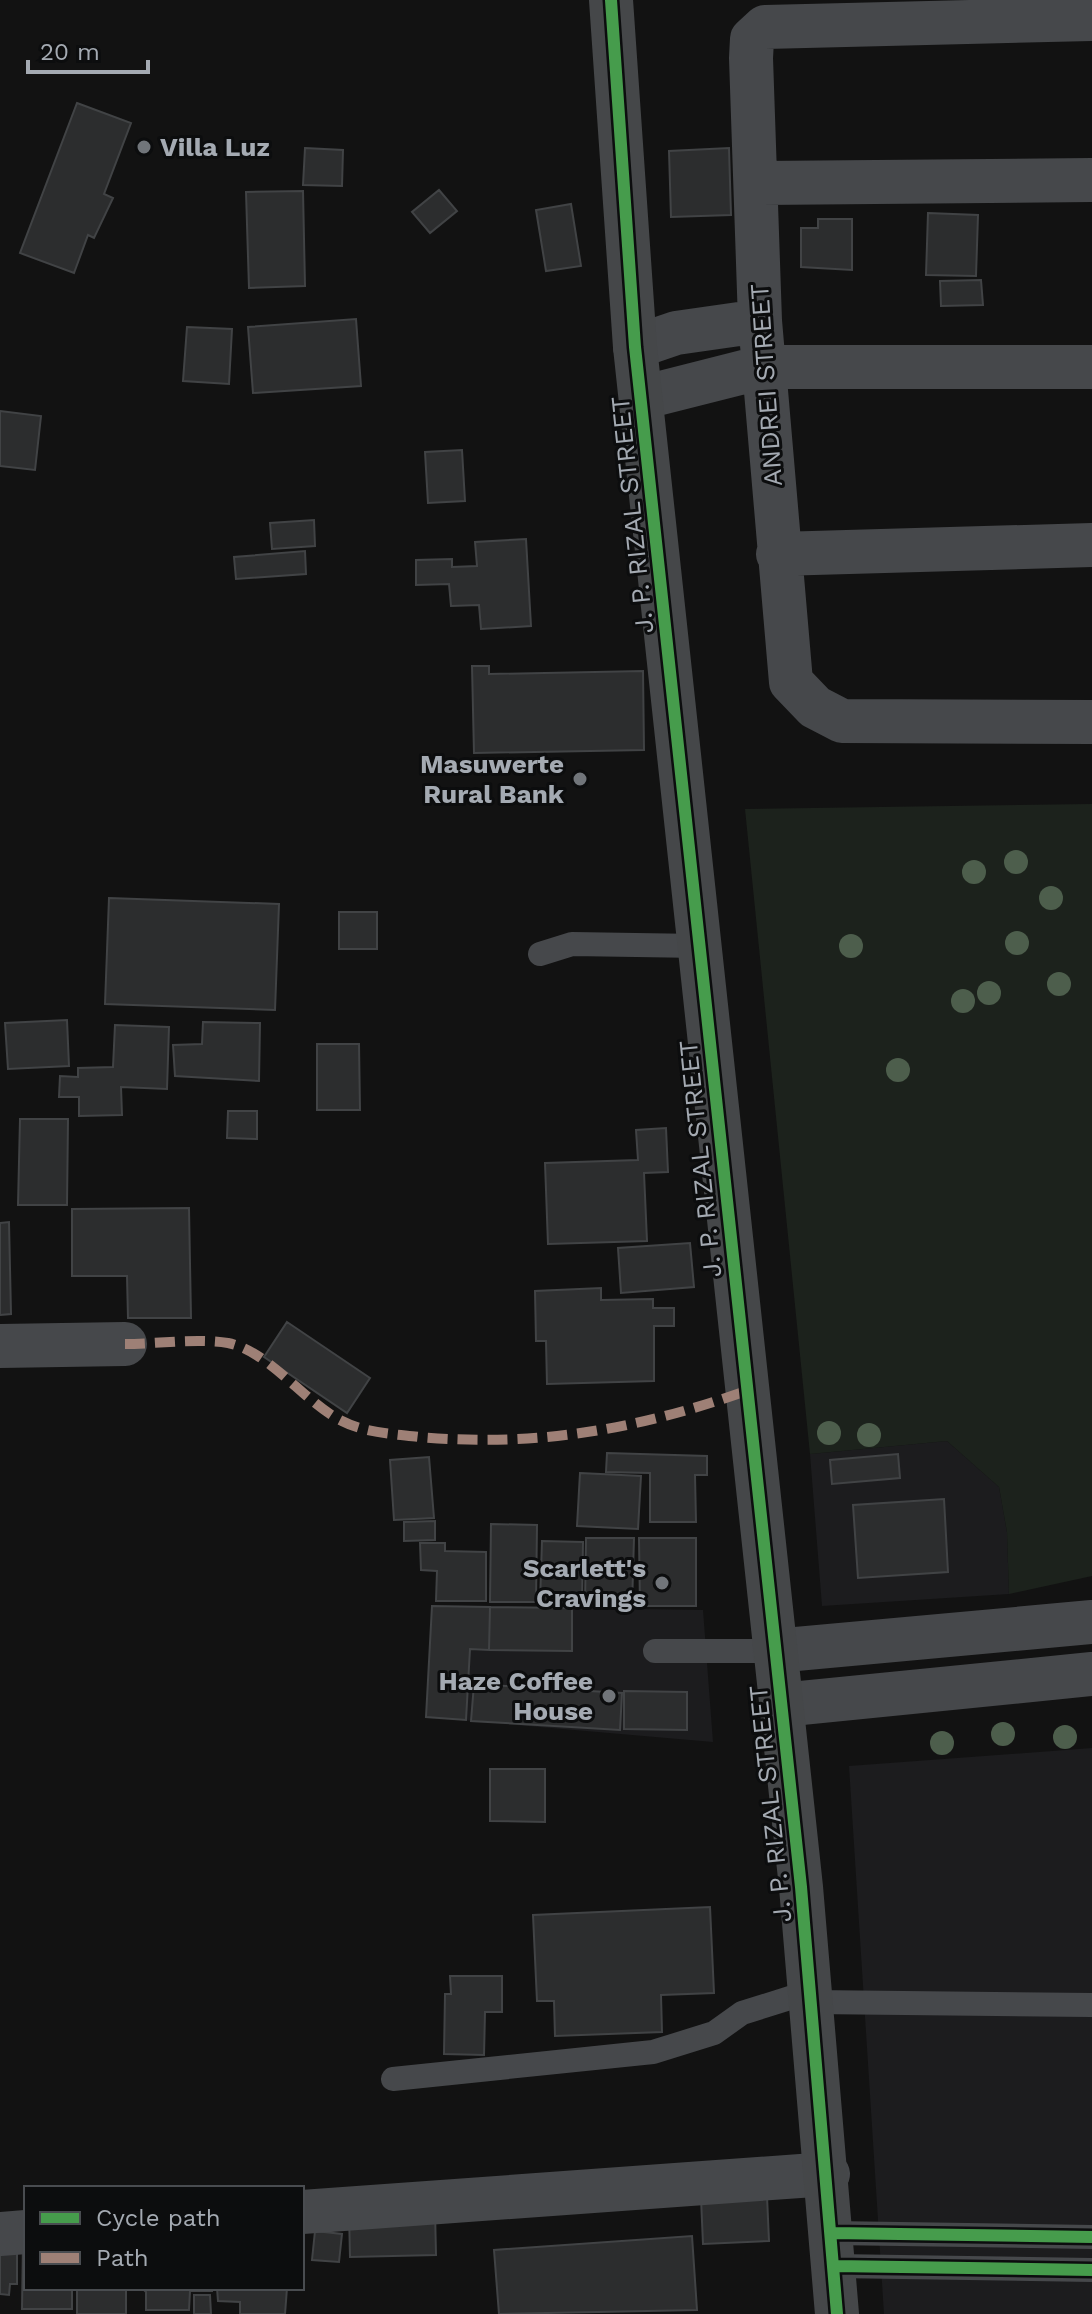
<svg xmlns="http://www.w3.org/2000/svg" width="1092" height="2314" viewBox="0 0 1092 2314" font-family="'Work Sans',sans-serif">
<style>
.built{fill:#1c1c1e}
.green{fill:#1c221c}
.building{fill:#2c2d2e;stroke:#414345;stroke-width:2}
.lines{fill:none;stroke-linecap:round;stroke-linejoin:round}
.service{stroke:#46484b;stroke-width:24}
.minor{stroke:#46484b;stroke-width:44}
.secondary{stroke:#454749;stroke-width:44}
.quiet{stroke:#9e8076;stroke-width:10;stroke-dasharray:20 10;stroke-linecap:butt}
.cycleway-casing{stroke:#0c0d0e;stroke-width:17}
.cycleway{stroke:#469c4c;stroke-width:12}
.tree{fill:#4d5e4c}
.poi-dot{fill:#71757a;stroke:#0c0d0e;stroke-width:3}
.labels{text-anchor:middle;stroke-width:6;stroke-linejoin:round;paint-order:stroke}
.poi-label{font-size:26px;font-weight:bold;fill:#a4aab2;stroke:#0c0d0e;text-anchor:end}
.street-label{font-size:26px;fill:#a4aab2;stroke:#0c0d0e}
</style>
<rect width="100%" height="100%" fill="#121212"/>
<path class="built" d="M947 1441 999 1487 1007 1532 1009 1594 822 1606 810 1454Z
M432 1606 703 1610 713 1742 426 1717Z
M1092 1748V2314H884L849 1766Z"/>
<path class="green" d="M1092 804V1576L1009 1594 1007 1532 999 1487 947 1441 810 1454 745 809Z"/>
<path class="building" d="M77 103 131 123 104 194 113 198 94 238 88 235 74 273 20 253Z
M305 148 343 150 342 186 303 185Z
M729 148 731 215 671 217 669 151Z
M439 190 457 211 430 233 412 212Z
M303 191 305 286 249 288 246 192Z
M571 204 581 266 546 271 536 210Z
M928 213 978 215 976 276 926 275Z
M818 219H852V270L801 267V228H818Z
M981 280 983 305 941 306 940 281Z
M356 319 361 386 253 393 248 327Z
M187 327 232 329 229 384 183 381Z
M0 411 41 416 35 470 0 466Z
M462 450 465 501 428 503 425 452Z
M314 520 315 546 272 549 270 523Z
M526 539 531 626 481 629 479 605 451 606 449 584 416 585V560L452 559V567L477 566 475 542Z
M305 551 306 574 236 579 234 557Z
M472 666H489V674L643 671 644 750 474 753Z
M109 898 279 904 275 1010 105 1004Z
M339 912H377V949H339Z
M67 1020 69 1066 8 1069 5 1023Z
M203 1022 260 1023 259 1081 175 1076 173 1045 202 1044Z
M115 1025 169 1027 167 1089 121 1087 122 1115 79 1116V1097H59L60 1076 78 1077V1068L113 1067Z
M317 1044H359L360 1110H317Z
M228 1111H257V1139L227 1138Z
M20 1119H68L67 1205H18Z
M666 1128 668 1172 644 1173 647 1241 548 1244 545 1163 638 1160 636 1130Z
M189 1208 191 1318H128L127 1276H72V1209Z
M9 1222 11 1314 0 1315V1223Z
M690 1243 694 1287 621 1293 618 1248Z
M601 1288V1300L653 1299V1308H674V1326H654V1381L547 1384 546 1341H536L535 1291Z
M287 1322 370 1378 347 1413 264 1357Z
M607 1453 707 1456V1475H695L696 1522H650V1473L606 1472Z
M898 1454 900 1478 832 1484 830 1460Z
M429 1457 434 1518 394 1520 390 1460Z
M580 1473 641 1476 638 1529 577 1526Z
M944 1499 948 1572 858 1578 853 1505Z
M435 1521V1540L404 1541V1522Z
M491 1524 537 1525 536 1602H490Z
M586 1538H634L632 1606 585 1605Z
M639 1538H696V1606H640Z
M542 1541 583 1542 582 1603 540 1602Z
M420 1543H445V1551L486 1552V1601H436L437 1571 421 1570Z
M432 1606 490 1607 489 1650 470 1649 466 1720 426 1717Z
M490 1607 572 1608V1651L489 1650Z
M474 1684 622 1693 620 1730 471 1721Z
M624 1691 687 1692V1730L624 1729Z
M490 1769H545V1822L490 1821Z
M710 1907 714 1993 661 1995 662 2032 555 2036 554 2001H537L533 1915Z
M450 1976H502V2012H485L484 2055 444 2054 445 1994H451Z
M767 2196 769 2241 703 2244 701 2198Z
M435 2210 436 2255 350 2257 349 2213Z
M315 2231 342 2234 339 2262 312 2260Z
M692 2236 697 2310 499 2314 494 2250Z
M23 2242H26V2288H72V2309H22Z
M17 2243V2284H10L9 2295 0 2294V2244Z
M77 2288H126V2314H77Z
M142 2288H212V2291H190L189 2310H146V2292Z
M217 2288H287L285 2314H240V2302L218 2301Z
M194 2295H210L211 2314H194Z"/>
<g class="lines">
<path class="service" d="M540 954 572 944 700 946
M655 1651H774
M813 2002 1092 2005
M393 2079 653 2052 714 2033 742 2013 812 1991
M832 2233 1092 2237
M835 2266 1092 2270"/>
<path class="minor" d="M1092 19 765 27 752 39 751 58 760 321 791 682 815 707 842 721 1092 722
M757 183 1092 180
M635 347 676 333 760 321
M641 398 763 367H1092
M778 554 1092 545
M0 1346 125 1344
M774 1651 1092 1622
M781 1705 1092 1674
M302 2212 828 2174
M0 2234 26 2232"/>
<path class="secondary" d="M611 0 635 347 801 1887 837 2314"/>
<path class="quiet" d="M125 1344C157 1344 196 1338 228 1343 269 1351 305 1403 342 1421 365 1433 395 1434 419 1437 536 1447 636 1430 746 1391"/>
<defs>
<path id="cycleway" d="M611 0 635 347 801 1887 837 2314
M832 2233 1092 2237
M835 2266 1092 2270"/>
</defs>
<use href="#cycleway" class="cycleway-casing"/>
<use href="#cycleway" class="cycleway"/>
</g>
<g class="tree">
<circle cx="1016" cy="862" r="12"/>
<circle cx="974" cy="872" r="12"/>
<circle cx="1051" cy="898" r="12"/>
<circle cx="1017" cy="943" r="12"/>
<circle cx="851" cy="946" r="12"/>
<circle cx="1059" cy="984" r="12"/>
<circle cx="989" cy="993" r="12"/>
<circle cx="963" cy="1001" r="12"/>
<circle cx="898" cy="1070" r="12"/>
<circle cx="829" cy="1433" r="12"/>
<circle cx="869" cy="1435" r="12"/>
<circle cx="1003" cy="1734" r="12"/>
<circle cx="1065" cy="1737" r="12"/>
<circle cx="942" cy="1743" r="12"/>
</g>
<g class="poi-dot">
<circle cx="144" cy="147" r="8"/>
<circle cx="580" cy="779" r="8"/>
<circle cx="662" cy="1583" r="8"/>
<circle cx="609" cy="1696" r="8"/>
</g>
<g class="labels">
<g class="poi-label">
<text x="160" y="156" text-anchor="start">Villa Luz</text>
<text x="564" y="773">Masuwerte<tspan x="564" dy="30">Rural Bank</tspan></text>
<text x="646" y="1577">Scarlett's<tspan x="646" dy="30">Cravings</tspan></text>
<text x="593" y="1690">Haze Coffee<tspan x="593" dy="30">House</tspan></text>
</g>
<g class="street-label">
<text transform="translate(766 385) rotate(-94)" y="9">ANDREI STREET</text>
<text transform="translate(632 515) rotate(-96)" y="9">J. P. RIZAL STREET</text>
<text transform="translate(700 1159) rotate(-96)" y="9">J. P. RIZAL STREET</text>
<text transform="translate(770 1804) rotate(-96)" y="9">J. P. RIZAL STREET</text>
</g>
</g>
<rect x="24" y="2186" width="280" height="104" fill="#0c0d0e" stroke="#494c50" stroke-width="2"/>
<rect x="40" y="2212" width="40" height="12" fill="#469c4c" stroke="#494c50" stroke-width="2"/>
<text x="96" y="2226" font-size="24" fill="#a4aab2">Cycle path</text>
<rect x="40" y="2252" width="40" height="12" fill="#9e8076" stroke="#494c50" stroke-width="2"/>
<text x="96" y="2266" font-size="24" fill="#a4aab2">Path</text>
<path d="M28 60v12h120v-12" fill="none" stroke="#a4aab2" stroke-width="4"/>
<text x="40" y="60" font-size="24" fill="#a4aab2" stroke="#0c0d0e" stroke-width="6" paint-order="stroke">20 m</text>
</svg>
